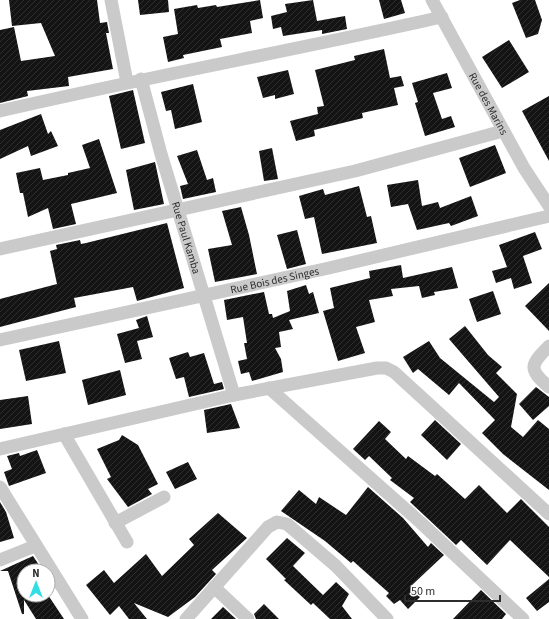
<svg xmlns="http://www.w3.org/2000/svg" width="549" height="619" viewBox="0 0 549 619" font-family="'Source Sans 3',sans-serif">
<style>
.building{fill:url(#building-hatch)}
.lines{fill:none;stroke-linecap:round;stroke-linejoin:round}
.minor{stroke:#cacaca;stroke-width:13}
.labels{text-anchor:middle;stroke-width:4;stroke-linejoin:round;paint-order:stroke}
.street-label{font-size:11px;fill:#2d2d2d;stroke:#fff}
</style>
<defs>
<pattern id="building-hatch" width="6" height="6" patternUnits="userSpaceOnUse"><rect width="6" height="6" fill="#141414"/><path d="M-1 1l2-2M0 6l6-6M5 7l2-2" fill="none" stroke="#2e2e2e"/></pattern>
</defs>
<rect width="100%" height="100%" fill="#fff"/>
<path class="building" d="M9 0H97L100 23 107 22 109 33H106L113 69 68 77 69 86 27 91 28 96 0 103V30L14 27 21 61 55 56 41 23 12 26Z
M138 0H168L169 12 140 15Z
M260 0 263 18 250 21 252 33 220 39 222 47 183 55 184 58 168 62 163 37 178 34 174 9 197 5 198 8 216 5 217 7Z
M313 0 317 21 345 16 347 29 322 34V30L283 36 281 27 273 29 271 16 287 12 285 4Z
M379 0H401L405 13 384 19Z
M520 0H535L542 20 538 34 526 38 512 3Z
M509 40 529 72 502 88 482 57Z
M384 49 390 78 401 76 404 86 394 88 398 105 362 113 363 118 314 130 315 136 296 141 290 121 318 114 317 107 324 106 315 70 355 60 354 56Z
M288 70 294 94 275 99V95L263 98 257 77Z
M447 73 452 88 433 93 442 119 451 116 455 127 425 136 415 103 418 102 412 83Z
M193 84 202 122 175 129 171 110 166 111 161 92Z
M133 90 145 143 121 149 109 96Z
M549 96V161L522 111Z
M41 114 48 134 51 131 58 146 31 156 28 146 0 159V130Z
M99 139 117 193 71 204 76 224 53 229 48 208 28 217 23 193H20L16 173 40 168 43 180 68 175V173L90 168 82 145Z
M495 145 506 173 470 187 459 158Z
M272 148 278 179 264 181 259 151Z
M197 150 207 180 213 178 216 192 183 199 180 186 188 184 177 156Z
M155 162 164 204 134 210 126 170Z
M418 180 422 206 438 202 440 208 471 196 478 216 451 226 449 223 417 230 408 204 391 207 387 185Z
M359 186 367 217 371 216 377 243 322 254 314 217 305 219 299 196 323 189 325 195Z
M241 207 249 235 257 274 215 282 208 249 232 245 222 211Z
M167 223 184 288 137 301 133 287 74 298 76 307 0 327V299L57 284 50 251 57 249 56 245 80 240 81 244 86 243Z
M297 230 306 264 287 269 277 235Z
M535 232 542 249 523 256 532 283 514 289 511 278 496 283 492 271 507 267 499 245Z
M401 265 403 278 452 267 458 288 434 292 435 295 422 298 419 286 391 289 393 296 369 300 375 322 356 327 365 353 338 361 323 311 334 308 330 288 370 278 369 271Z
M549 283V331L525 306Z
M306 285 309 294 313 292 319 313 289 320 293 329 279 332 281 347 275 348 281 359 283 372 252 381 249 372 241 374 238 361 247 359 244 343H247L243 317 227 320 224 300 264 292 269 314H272L273 318 290 311 287 291Z
M493 291 501 314 477 322 469 299Z
M147 316 153 337 137 341 142 359 125 363 117 334 139 328 136 320Z
M465 326 488 355 502 367 496 373 517 394 511 427 523 437 538 420 549 429V490L503 454 482 433 495 420 459 383 449 395 418 369 413 373 403 357 429 341 440 358 494 402 499 397 449 339Z
M59 341 66 373 26 381 19 350Z
M188 352 190 357 204 353 214 384 222 382 224 389 189 397 184 377 176 379 169 358Z
M120 370 126 395 88 405 82 380Z
M536 387 549 397V406L533 420 519 404Z
M28 396 32 424 0 429V400Z
M231 404 240 428 207 433 204 410Z
M435 420 461 444 447 460 421 435Z
M379 421 391 432 385 439 406 459 408 456 435 476 437 474 465 499 479 485 507 513 521 499 549 527V577L510 540 487 565 461 540 456 545 410 502 414 498 390 480 392 478 369 456 365 460 353 449Z
M122 435 138 445 158 484 148 489 152 494 128 507 107 479 111 477 97 449 119 440Z
M37 450 46 473 9 486 4 472 12 469 7 456 19 453 20 456Z
M188 462 197 479 175 489 166 472Z
M368 487 403 518 428 547 431 543 444 555 411 586 420 597 408 609 400 600 394 604 386 596 389 593 353 561 351 563 325 541 281 511 299 490 316 504 319 497 346 515Z
M0 502 6 512 14 538 0 542Z
M218 513 247 538 212 570 216 574 195 597 168 617 134 603 147 619H129L119 606 110 615 86 585 104 570 114 583 146 554 162 576 194 545 189 539Z
M287 538 305 553 293 566 323 595 336 582 349 594 342 606 352 619H330L313 603 311 605 284 580 286 579 266 559Z
M33 556 43 571H24V595H48L64 619H36L24 600V614H22L8 571H0Z
M549 579V602L537 611 526 598Z
M481 590 506 614 502 619H453Z
M264 604 279 619H256L254 614Z
M223 607 236 619H211Z"/>
<g class="lines">
<g class="minor">
<path d="M111 0 127 82"/>
<path id="s1" d="M432 0 524 168 549 206"/>
<path id="s2" d="M141 79 161 154 234 395"/>
<path d="M0 111C147 77 295 50 442 17"/>
<path d="M0 249 355 171 503 131"/>
<path id="s3" d="M0 340 329 268 549 216"/>
<path d="M549 346C530 365 528 369 549 387"/>
<path d="M269 388 420 522 523 619"/>
<path d="M64 434 127 542"/>
<path d="M0 449 234 395 377 368H386L394 372 549 514"/>
<path d="M0 487 82 619"/>
<path d="M115 523 164 497"/>
<path d="M0 560 35 546"/>
<path d="M214 587 248 619"/>
<path d="M186 619 268 527 277 522 287 524 336 566 387 619"/>
</g>
</g>
<g class="labels">
<g class="street-label">
<text dy="4" stroke="none"><textPath href="#s1" startOffset="118">Rue des Marins</textPath></text>
<text dy="4" stroke="none"><textPath href="#s2" startOffset="165">Rue Paul Kamba</textPath></text>
<text dy="4" stroke="none"><textPath href="#s3" startOffset="281">Rue Bois des Singes</textPath></text>
</g>
</g>
<g transform="translate(36 583)"><circle r="19" fill="#ffffff" stroke="#ababab"/>
<path d="M0-3L7 15L0 10L-7 15Z" fill="#32dee2"/>
<text y="-6" font-size="11" font-weight="bold" text-anchor="middle" fill="#2d2d2d">N</text>
</g>
<path d="M405 595v6h95v-6" fill="none" stroke="#2d2d2d" stroke-width="2"/>
<text x="411" y="595" font-size="12" fill="#2d2d2d" stroke="#ffffff" stroke-width="3" paint-order="stroke">50 m</text>
</svg>
